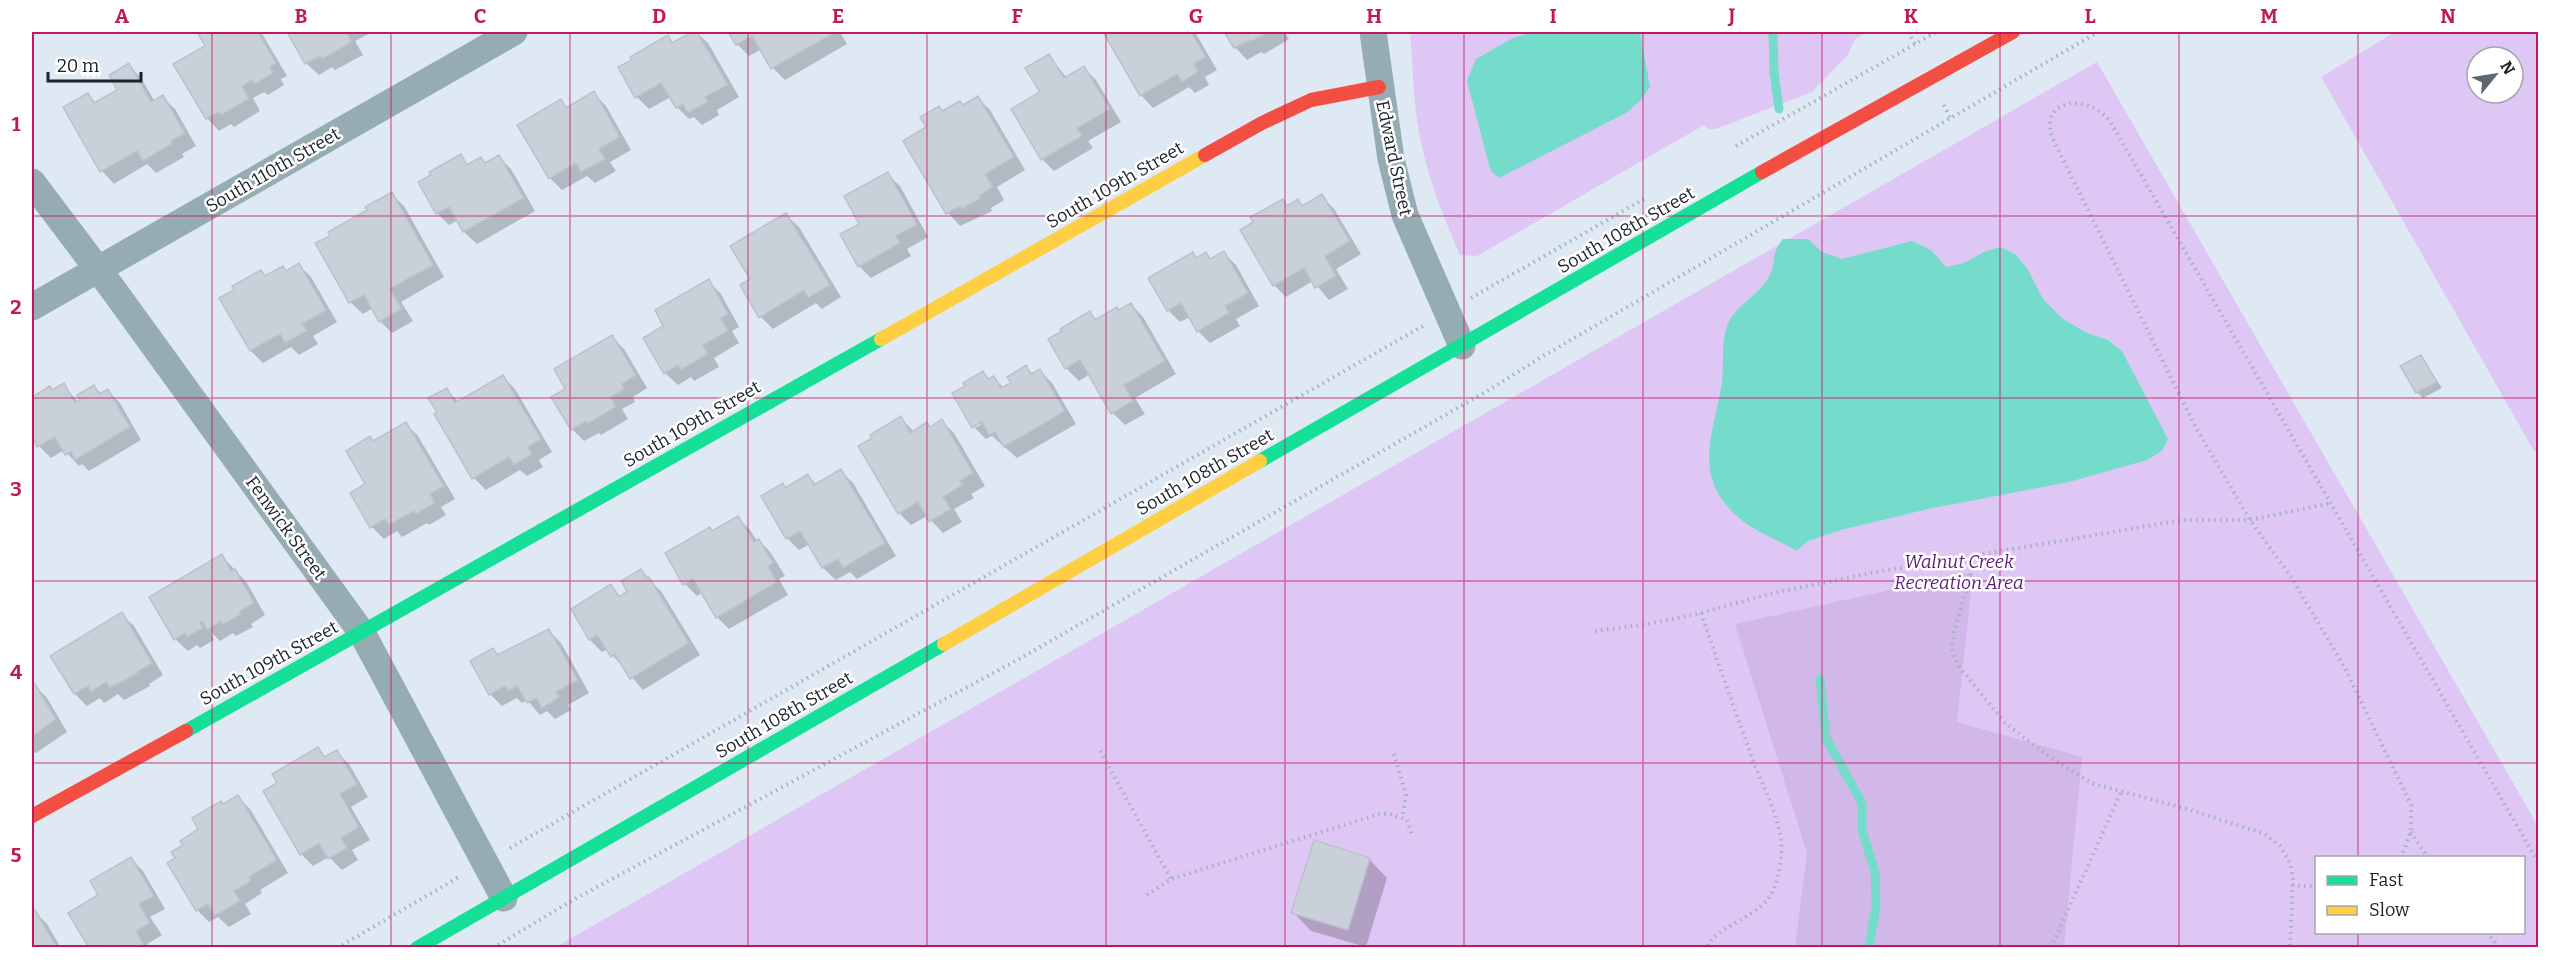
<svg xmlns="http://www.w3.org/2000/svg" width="2570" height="979" viewBox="0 0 2570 979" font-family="Bitter,serif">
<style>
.green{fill:#dec7f5;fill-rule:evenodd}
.forest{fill:#d1b8e9}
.water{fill:#75dccc}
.shadow{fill:#0003;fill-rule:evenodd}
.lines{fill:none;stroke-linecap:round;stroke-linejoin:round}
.stream{stroke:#75dccc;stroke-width:9}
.building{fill:#cad0d9;stroke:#bcc1cb;stroke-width:1.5}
.path{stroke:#a2b2b8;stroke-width:4;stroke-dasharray:1.5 4.5;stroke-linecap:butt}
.street{stroke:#95acb3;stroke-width:27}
.fast{stroke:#16e098;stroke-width:14}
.slow{stroke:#ffcf43;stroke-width:14}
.jam{stroke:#f24e42;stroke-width:14}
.grid{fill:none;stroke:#c2185b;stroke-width:1.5;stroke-opacity:0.55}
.labels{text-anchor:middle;stroke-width:5;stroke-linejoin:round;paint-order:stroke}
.street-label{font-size:18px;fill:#1b2228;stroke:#fff}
.park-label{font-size:18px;font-style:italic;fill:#5e1879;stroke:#fff}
.neatline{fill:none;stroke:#c2185b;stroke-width:2}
.grid-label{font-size:20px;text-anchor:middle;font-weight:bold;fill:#c2185b}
</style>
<rect width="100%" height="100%" fill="#dee9f4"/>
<path class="green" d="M1410 32H1868L1855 39 1847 56 1812 92 1716 129H1709L1704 125 1477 256 1460 255C1443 216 1428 179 1420 137 1413 103 1413 66 1410 32Z
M2395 32H2538V452L2534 451 2321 77ZM2477 57H2513V93H2477Z
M2097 62 2538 826V947L554 948ZM2316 858H2524V932H2316Z"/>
<path class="forest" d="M1973 572 1957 722 2082 757 2064 947H1795L1807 853 1735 624Z"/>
<path class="water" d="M1532 32H1640L1650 87 1640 101 1626 113 1499 178 1491 171 1488 161 1467 81 1476 59 1513 38Z
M1783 239H1808L1822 252 1842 259 1912 241 1931 250 1946 267 1964 263 1984 252 2000 247 2015 254 2027 268 2043 299 2063 319 2087 333 2108 340 2122 351 2168 439 2162 451 2147 460 2069 482 1928 509 1841 530 1808 541 1797 551C1768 534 1745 530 1723 501 1696 463 1716 424 1722 382 1724 366 1721 338 1728 324 1737 303 1763 294 1771 272 1777 257 1770 256 1783 239Z"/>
<path class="shadow" d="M198 32H261L287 76 281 79 284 85 268 95 264 92 253 98 260 111 234 127 231 124 219 131 207 118 175 64 207 46Z
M288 32H373L355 41 363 55 335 70 332 67 319 75 306 63Z
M696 32 708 43 739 97 717 110 719 115 702 125 694 117 689 119 677 107 671 97 649 109 637 97 634 60 668 37 674 44Z
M730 32H840L847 44 785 80 773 68 762 49 749 56 737 44Z
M1106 32H1195L1217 70 1205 77 1209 85 1195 93 1189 87 1153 108 1141 95 1105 33Z
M1226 32H1284L1289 39 1264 54 1261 52 1247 60 1235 47Z
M1049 56 1067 78 1084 68 1096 80 1121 122 1088 141 1093 148 1054 171 1042 159V93Z
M129 65 141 78 155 102 162 97 175 109 196 146 182 154 184 157 156 173 147 164 114 184 102 171 65 107 88 95 96 103 119 90Z
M593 93 606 106 631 150 610 162 616 171 595 183 587 176 562 190 550 178 561 101 568 108Z
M978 98 990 110 1025 170 997 187 1004 200 991 208 992 211 960 226 948 213 905 141 928 128 943 113 963 106Z
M460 156 469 165 486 164 499 157 511 169 535 211 477 244 464 232 458 220 449 225 437 213Z
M887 174 900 186 928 237 907 249 911 256 871 278 859 266 861 224Z
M391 194 404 206 444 277 401 302 413 321 392 333 380 321 373 308 363 314 350 302 332 236Z
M1322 196 1334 209 1361 254 1336 269 1348 289 1329 300 1313 281 1286 297 1274 285 1283 201 1289 207 1298 201 1304 207Z
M786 215 799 227 841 297 822 309 816 303 773 329 761 317 752 279Z
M1224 253 1236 265 1259 306 1236 319 1240 326 1210 343 1198 331 1190 317 1180 322 1168 310 1192 254 1197 259 1205 254 1212 260Z
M299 265 311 277 337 322 313 336 318 344 299 355 291 347 263 363 251 351 221 299 261 272 266 277 287 272Z
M708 281 721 294 739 327 732 331 739 343 714 358 719 367 694 381 691 377 678 385 665 373 666 326Z
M1131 304 1143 317 1176 374 1135 398 1145 414 1125 425 1113 413 1090 374 1079 381 1066 368 1050 340 1090 313 1097 320Z
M612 337 624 349 647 388 633 397 635 402 622 409 628 419 601 435 599 433 584 441 572 429 568 389Z
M2421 357 2442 388 2423 398 2417 392Z
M1026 367 1033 374 1040 371 1052 383 1076 424 1017 458 992 436 986 439 974 427 967 386 983 373 990 380 994 378 1004 388 1013 383ZM988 417 989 420 975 428V425Z
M503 377 515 389 552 452 539 460 543 467 527 476 520 470 486 490 474 478 446 390 459 402Z
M63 385 79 403 94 387 102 394 108 391 120 403 141 440 89 471 82 464 79 466 64 450 51 458 39 446 32 433V399L50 388 53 391Z
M901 418 914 432 931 428 942 421 954 433 985 486 971 494 974 498 954 509 962 522 943 533 927 516 911 525 899 513Z
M406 424 418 436 455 499 441 507 446 515 429 525 427 523 402 537 397 531 384 539 372 527 367 484 374 442Z
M841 471 853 483 896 556 857 579 850 572 836 580 823 568 810 544 799 550 787 538 782 485 786 489 808 476 817 485Z
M738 518 750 530 757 541 759 540 771 553 785 576 779 579 788 595 729 629 717 617 703 592 697 596 685 584 710 529 713 532Z
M222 556 247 583 265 615 251 624 253 627 236 636 233 633 220 641 210 631 214 640 200 648 197 645 188 651 175 639Z
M640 571 661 591 700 655 643 690 607 649 602 652 590 640 573 610 611 586 621 597 629 592Z
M121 614 134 626 163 675 149 684 150 686 124 700 118 694 104 703 100 698 87 706 75 694 52 656Z
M548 630 561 643 589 693 568 705 571 710 555 719 547 711 540 715 527 700 522 703 517 698 502 706 490 694 493 650 499 655Z
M32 682 47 698 67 732 36 753 32 752Z
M318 749 326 758 336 752 349 764 368 797 351 807 370 840 352 850 358 860 342 870 329 857 313 866 301 854 279 783Z
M238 797 250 809 288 873 260 890 262 893 245 904 251 914 229 927 218 917 209 922 197 910 177 859 185 845 223 805Z
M131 859 143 871 165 909 150 917 162 935 147 944 149 948H91L100 895Z
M1369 859 1387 878 1366 947 1311 931 1293 912Z
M35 912 47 924 61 948H32V913Z"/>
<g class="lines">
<path class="stream" d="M1773 32 1774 72 1779 109
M1820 679 1826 738 1862 803V830L1875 872 1876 906 1869 948"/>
</g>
<path class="building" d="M197 32H258L276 63 270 67 273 73 255 84 252 80 242 86 249 99 221 115 219 112 206 119 173 64 205 46Z
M287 32H346L352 42 322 59 320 56 305 64Z
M692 32H697L728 85 705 97 708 102 688 113 683 104 676 108 661 83 635 98 618 67 632 60 630 57 668 35 672 43Z
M728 32H836L771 69 752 36 736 45Z
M1103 32H1191L1206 57 1194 64 1198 72 1182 82 1177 74 1140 96Z
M1224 32H1269L1250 42 1249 40 1234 48Z
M1049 54 1064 78 1084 66 1110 109 1077 128 1082 136 1041 160 1011 109 1040 92 1025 68Z
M129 63 151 102 163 95 185 133 171 141 172 144 143 161 137 151 100 172 63 107 88 93 94 103 117 90 109 75Z
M594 91 620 137 599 149 605 159 581 172 576 163 549 179 517 125 561 99 566 108Z
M978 96 1014 157 985 174 993 187 979 196 981 198 961 209 960 206 946 214 903 141 926 127 920 117 939 106 942 111 960 101 963 105Z
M461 154 467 165 481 157 485 163 499 155 524 198 463 232 449 207 436 214 418 182 431 175 429 172Z
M888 172 917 225 896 236 900 243 858 267 840 234 859 224 844 196Z
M392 192 433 265 390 289 402 309 379 322 364 295 349 303 315 243 330 236 328 232 367 210 365 207Z
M1322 194 1350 241 1325 256 1336 276 1315 288 1304 268 1273 286 1240 230 1253 222 1250 217 1283 199 1287 206 1298 199 1302 206Z
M786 213 830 285 808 298 804 290 759 318 740 285 750 279 730 246Z
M1224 251 1248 293 1225 306 1229 313 1197 332 1181 303 1167 311 1148 278 1193 252 1196 258 1206 252 1210 259Z
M299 263 326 310 302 324 307 331 285 343 280 334 250 351 219 298 234 290 232 286 261 270 265 276 283 266 286 271Z
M709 279 728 314 721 318 728 331 703 345 708 354 681 370 678 365 664 374 643 338 663 326 655 310Z
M1131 303 1165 361 1124 385 1133 401 1111 414 1080 360 1065 369 1048 339 1062 331 1060 329 1090 311 1095 320 1117 307 1119 310Z
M612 335 636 375 622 384 624 389 611 397 616 407 587 424 586 421 571 430 551 397 565 389 554 369Z
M2421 355 2437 382 2416 393 2400 366Z
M1026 365 1031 374 1040 369 1065 411 1004 447 995 432 989 435 982 422 972 428 952 393 965 386 963 383 983 371 988 379 994 376 1001 388 1011 383 1007 377Z
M503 375 541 439 528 447 532 454 514 465 509 457 472 479 434 414 437 412 428 398 447 388 455 403Z
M64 383 75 403 80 400 77 395 94 385 99 394 108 389 130 427 75 460 71 452 65 455 55 437 37 447 32 436V397L50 386 52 390Z
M901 416 910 433 927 422 930 427 942 419 973 473 960 481 963 485 943 497 951 509 929 522 918 502 898 514 858 446 872 438 870 435Z
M406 422 444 486 430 494 435 503 416 514 414 511 389 525 385 519 370 528 350 493 365 484 346 451 370 436 373 441Z
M841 469 885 543 843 568 838 559 822 568 800 531 786 539 761 496 783 483 785 488 808 474 814 485Z
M738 516 754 542 759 539 773 563 768 566 777 582 716 618 693 579 683 585 665 553 710 527 712 531Z
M222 554 231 571 235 569 254 603 240 611 241 614 223 625 221 621 207 630 202 621 200 622 203 628 187 637 185 633 174 640 149 597Z
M641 569 647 578 649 577 689 643 630 679 615 654 611 657 597 635 589 640 571 609 611 584 619 597 627 591 621 581Z
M122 612 152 663 137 672 138 673 110 688 106 682 91 692 88 686 74 694 50 656Z
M549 629 578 680 556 692 560 697 542 708 536 698 527 703 517 686 509 691 505 686 489 695 470 661 493 648 497 655Z
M35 684 56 719 32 737V686Z
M318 747 324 757 337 750 357 784 340 794 359 827 341 838 347 848 328 859 319 843 300 855 263 791 277 783 272 774Z
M238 795 277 860 249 877 251 881 234 891 240 901 215 916 208 904 196 911 167 863 175 858 171 852 183 845 180 841 198 829 192 818 221 801 223 804Z
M1314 840 1370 858 1348 930 1291 913Z
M131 857 154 896 139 904 150 923 136 931 143 944 138 948H114L112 945 108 948H89L68 913 98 895 90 881Z
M35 910 57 948H32V912Z"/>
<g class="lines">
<path class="path" d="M1908 32 1915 44
M1944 105 1950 118
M1736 146 1936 32
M1471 298 1644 199
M1973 556 1970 578 1954 632 1952 649 1958 665 2005 723 2055 761 2094 784 2191 810 2265 834 2280 846 2290 863 2293 877 2290 948
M1701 613C1718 663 1736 713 1754 763 1764 789 1777 812 1781 840 1783 854 1779 876 1774 889 1762 918 1712 927 1707 948
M1595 631 1648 624 1701 613 1769 594 1871 573 2183 520H2250L2332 503
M1100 751 1171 879
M1394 754 1406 795 1402 818
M2411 832 2428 858
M510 848 1423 326
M2401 858 2411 831V805L2345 668 2291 577 2250 520 2195 426 2053 139C2037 98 2090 92 2111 123L2538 862
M2292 885 2316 887
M1147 895 1171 879 1379 814H1389L1407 820 1412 835
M2487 932 2500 948
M337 948 459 877
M493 948 573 900 1012 663 1489 390 1540 358 2098 32
M2051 948 2121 792"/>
<path class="street" d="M1373 32 1391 159 1405 215 1462 346
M32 182 115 292 362 633 504 898
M32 307 514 32"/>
<path class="fast" d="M1260 461 1762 172
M186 731 881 339
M417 948 944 644"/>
<path class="slow" d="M881 339 1205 155
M944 644 1260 461"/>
<path class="jam" d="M1205 155 1262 123 1311 100 1379 87
M1762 172 2013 32
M32 816 186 731"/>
</g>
<path class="grid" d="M212 32V948M391 32V948M570 32V948M748 32V948M927 32V948M1106 32V948M1285 32V948M1464 32V948M1643 32V948M1822 32V948M2000 32V948M2179 32V948M2358 32V858M32 216H2538M32 398H2538M32 581H2538M32 763H2538M2358 932V948"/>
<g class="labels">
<g class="street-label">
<text transform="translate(1394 158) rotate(78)" y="6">Edward Street</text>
<text transform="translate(273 170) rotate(-30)" y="6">South 110th Street</text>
<text transform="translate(1115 185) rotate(-30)" y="6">South 109th Street</text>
<text transform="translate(1626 230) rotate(-30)" y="6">South 108th Street</text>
<text transform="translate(692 424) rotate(-30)" y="6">South 109th Street</text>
<text transform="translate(1205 472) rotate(-30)" y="6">South 108th Street</text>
<text transform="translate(286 528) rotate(54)" y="6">Fenwick Street</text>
<text transform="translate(269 663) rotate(-29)" y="6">South 109th Street</text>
<text transform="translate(784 715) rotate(-30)" y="6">South 108th Street</text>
</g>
<g class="park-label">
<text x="1959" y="568">Walnut Creek<tspan x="1959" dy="21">Recreation Area</tspan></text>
</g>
</g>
<rect width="2570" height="979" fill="none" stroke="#ffffff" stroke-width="66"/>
<rect x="2315" y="856" width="210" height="78" fill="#ffffff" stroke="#a4a7a9" stroke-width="1.5"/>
<rect x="2327" y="876" width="30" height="9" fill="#16e098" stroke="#a4a7a9" stroke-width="1.5"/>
<text x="2369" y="886" font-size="18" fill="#1b2228">Fast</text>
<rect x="2327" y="906" width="30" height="9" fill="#ffcf43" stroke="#a4a7a9" stroke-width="1.5"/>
<text x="2369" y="916" font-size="18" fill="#1b2228">Slow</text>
<g transform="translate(2495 75) rotate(60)"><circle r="28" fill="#ffffff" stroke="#a4a7a9" stroke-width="1.5"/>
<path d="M0-4.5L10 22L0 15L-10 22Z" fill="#5f686f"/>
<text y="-9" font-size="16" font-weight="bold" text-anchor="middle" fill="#1b2228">N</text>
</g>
<path d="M48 72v9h93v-9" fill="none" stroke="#1b2228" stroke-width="3"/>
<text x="57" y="72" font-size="18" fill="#1b2228" stroke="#ffffff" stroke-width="4.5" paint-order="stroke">20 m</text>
<rect x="33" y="33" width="2504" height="913" class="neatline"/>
<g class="grid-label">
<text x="122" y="23">A</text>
<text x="301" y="23">B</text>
<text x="480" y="23">C</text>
<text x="659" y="23">D</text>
<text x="838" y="23">E</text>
<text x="1017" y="23">F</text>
<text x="1196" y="23">G</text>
<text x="1374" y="23">H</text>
<text x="1553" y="23">I</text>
<text x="1732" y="23">J</text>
<text x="1911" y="23">K</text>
<text x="2090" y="23">L</text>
<text x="2269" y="23">M</text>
<text x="2448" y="23">N</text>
<text x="16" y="131">1</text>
<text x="16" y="314">2</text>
<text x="16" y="496">3</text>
<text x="16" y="679">4</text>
<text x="16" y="862">5</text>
</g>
</svg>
